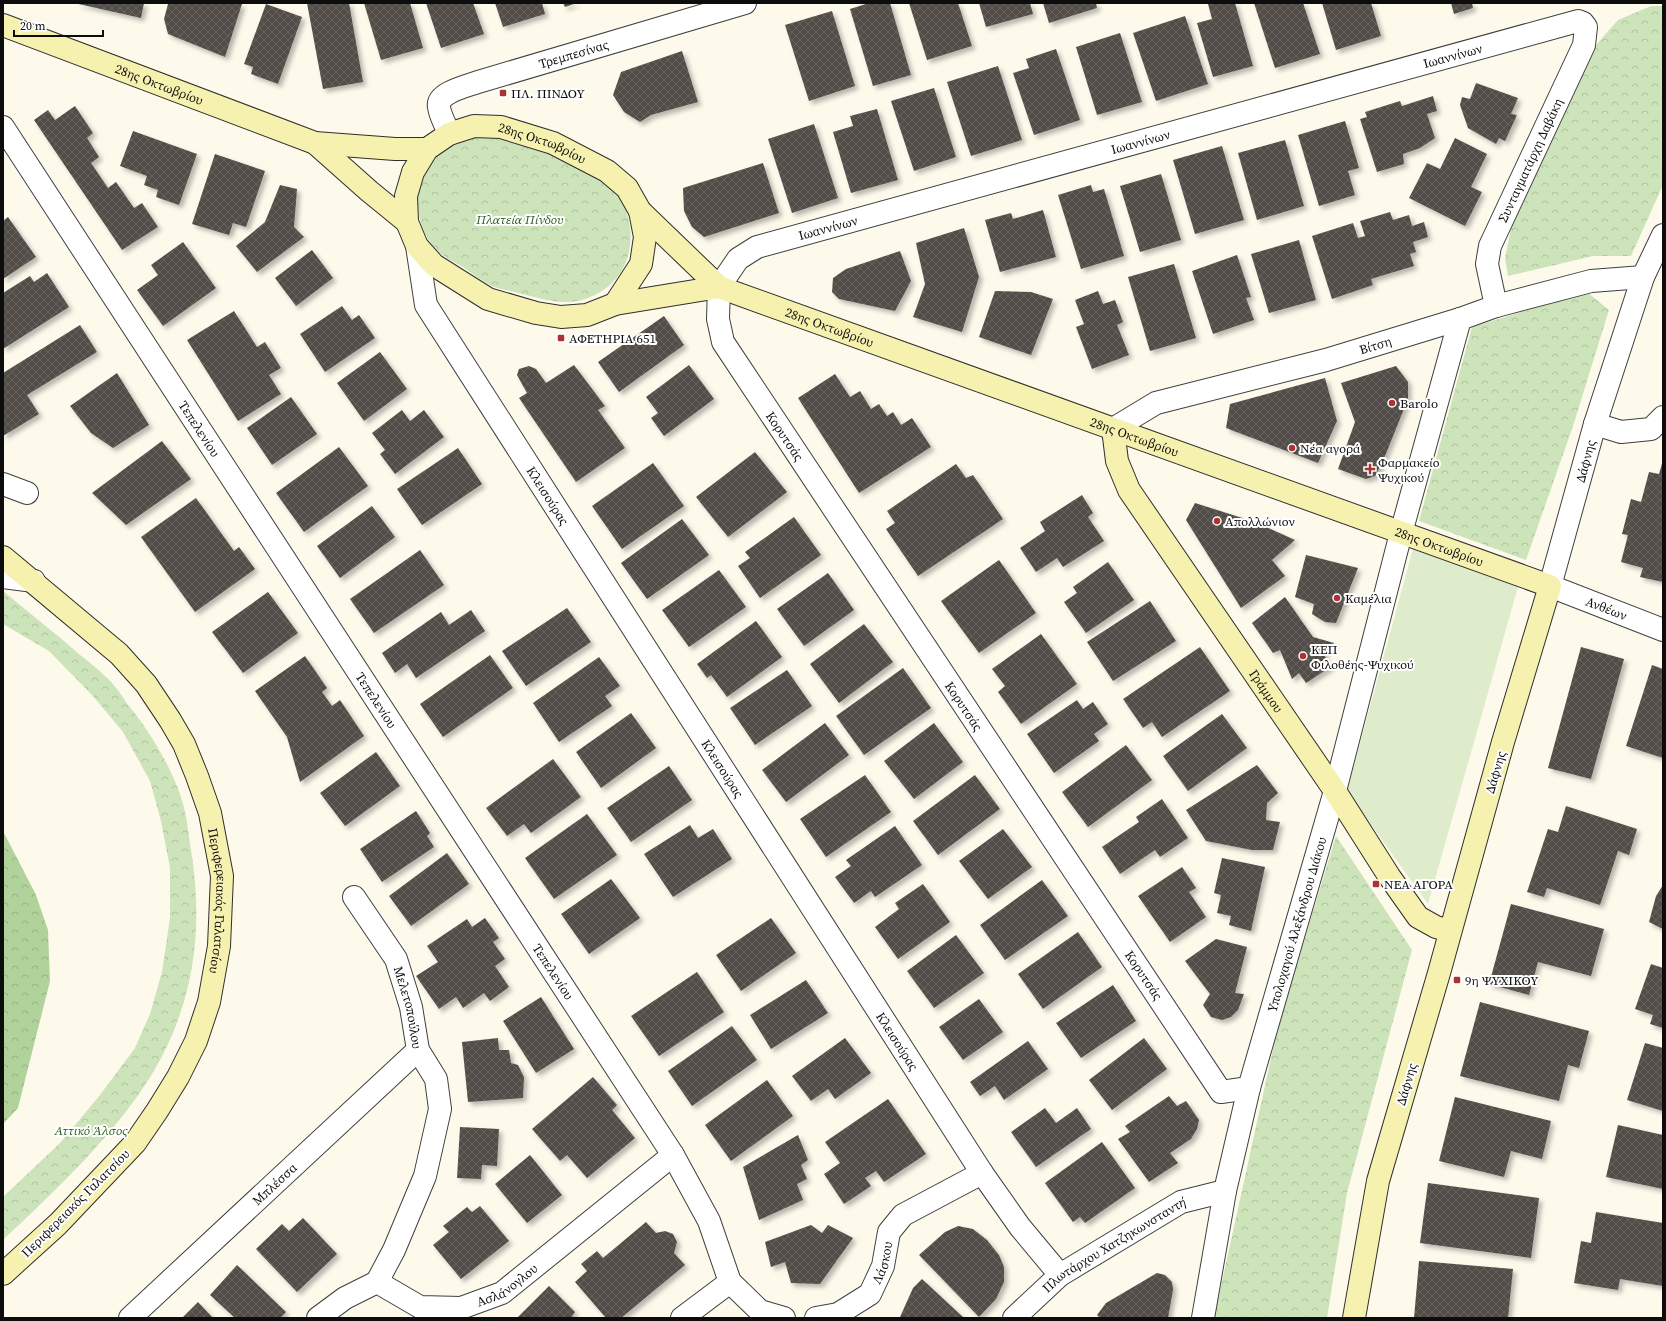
<svg xmlns="http://www.w3.org/2000/svg" width="1666" height="1321" viewBox="0 0 1666 1321" font-family="'Source Serif 4',serif">
<style>
.forest{fill:url(#forest-crowns)}
.park{fill:url(#park-crowns)}
.pitch{fill:#dfeccb}
.building{fill:url(#building-cross-hatch);filter:url(#shadow)}
.lines{fill:none;stroke-linecap:round;stroke-linejoin:round}
.street-casing{stroke:#3f3f3f;stroke-width:24}
.secondary-casing{stroke:#2e2e2e;stroke-width:24}
.street{stroke:#fff;stroke-width:22}
.secondary{stroke:#f6f1ae;stroke-width:22}
.poi-dot{fill:#ac3334;stroke:#fff;stroke-width:1.5}
.labels{text-anchor:middle;stroke-width:4;stroke-linejoin:round;paint-order:stroke}
.street-label{font-size:13px;fill:#0c0c0c;stroke:#fff}
.poi-label{font-size:13px;fill:#0c0c0c;stroke:#fff;text-anchor:start}
.park-label{font-size:13px;font-style:italic;fill:#2d5c24;stroke:#fff}
</style>
<defs>
<pattern id="forest-crowns" width="20" height="18" patternUnits="userSpaceOnUse"><rect width="20" height="18" fill="#b1d29b"/><path d="M2 6a3 3 0 1 1 6 0M12 15a3 3 0 1 1 6 0" fill="none" stroke="#97b384"/></pattern>
<pattern id="park-crowns" width="20" height="18" patternUnits="userSpaceOnUse"><rect width="20" height="18" fill="#cde3ba"/><path d="M2 6a3 3 0 1 1 6 0M12 15a3 3 0 1 1 6 0" fill="none" stroke="#afc29f"/></pattern>
<pattern id="building-cross-hatch" width="8" height="8" patternUnits="userSpaceOnUse"><rect width="8" height="8" fill="#534d49"/><path d="M0 0l8 8M0 8l8-8" fill="none" stroke="#67625f"/></pattern>
<filter id="shadow"><feDropShadow dx="3.5" dy="3.5" stdDeviation="2" flood-color="#0004"/></filter>
</defs>
<rect width="100%" height="100%" fill="#fdfaec"/>
<path class="forest" d="M3 831 36 895 48 930 50 981 18 1108 3 1124Z"/>
<path class="park" d="M1651 6H1663V185L1631 256H1593L1508 276 1505 258 1512 224 1588 54 1618 20Z
M477 137C485 137 494 136 501 138 534 146 594 169 617 194 625 202 628 215 630 227 635 266 610 298 570 302 552 303 532 296 514 292 508 290 500 289 494 287 483 282 473 274 463 267 456 263 447 259 440 253 412 228 410 182 437 156 448 145 462 141 477 137Z
M1587 292 1609 310 1573 426 1526 560 1419 521 1472 327Z
M3 591C28 612 54 632 79 654 88 661 98 669 106 677 114 684 120 693 126 702 148 729 170 764 181 797 186 812 188 828 190 844 204 923 196 998 155 1069 118 1132 56 1190 3 1240V1197L60 1143 100 1095 135 1048 150 1014 162 972 170 918V868L161 821 150 781 123 732 93 696 49 651 3 624Z
M1336 836 1412 950 1347 1193 1327 1318H1214L1278 1026Z"/>
<path class="pitch" d="M1413 549 1518 587 1428 904 1347 791Z"/>
<path class="building" d="M74 3H144L141 18Z
M171 3 242 4 225 57 168 34 164 19 168 4Z
M307 3H349L363 82 323 89Z
M364 3H410L423 48 381 60Z
M426 3H473L484 34 441 48Z
M495 3H542L545 14 503 27Z
M563 3H577L565 7Z
M869 3H890L911 75 873 86 850 9Z
M909 3H958L972 46 927 60Z
M979 3H1030L1033 14 986 27Z
M1043 3H1096L1097 8 1049 23Z
M1210 3H1235L1253 66 1213 77 1197 23 1212 19 1208 4Z
M1254 3H1303L1320 54 1275 68Z
M1322 3H1371L1381 36 1336 50Z
M1451 3H1472L1473 8 1454 14Z
M266 4 302 17 278 84 251 74 253 67 244 64Z
M832 11 855 86 809 101 785 25Z
M1185 16 1208 84 1156 101 1133 33Z
M1120 33 1142 102 1097 115 1076 47Z
M1056 49 1080 120 1034 135 1013 73 1029 68 1026 59Z
M682 51 698 102 651 115 640 122 624 112 613 95 621 72Z
M998 66 1022 140 971 156 947 82Z
M1476 83 1518 98 1511 114 1517 115 1505 141 1499 138 1496 144 1468 128 1460 105 1462 97 1470 99Z
M934 88 956 157 914 171 891 101Z
M1433 96 1437 111 1427 114 1435 138 1420 148 1403 154 1404 164 1377 172 1360 119 1367 117 1365 112 1400 101 1402 106Z
M75 106 93 133 87 138 99 157 91 163 108 188 116 182 134 208 142 203 158 227 122 250 34 120 48 110 55 120Z
M877 109 898 180 851 193 833 132 853 126 850 116Z
M1345 121 1359 168 1348 171 1355 195 1319 206 1298 135Z
M814 124 838 198 792 213 768 139Z
M133 131 197 154 179 205 156 197 158 190 144 185 147 176 120 166Z
M1455 138 1487 154 1471 187 1482 192 1465 226 1409 198 1427 163 1440 169Z
M1285 140 1304 206 1257 220 1238 153Z
M1222 146 1244 220 1195 234 1173 160Z
M215 154 265 171 246 227 233 223 229 235 192 224Z
M763 163 779 213 704 237 692 227 684 211 683 188Z
M1161 174 1181 240 1140 252 1120 186Z
M280 185 297 189 294 227 304 237 257 272 236 246 265 222Z
M1091 185 1093 192 1104 189 1124 256 1081 269 1058 195Z
M1043 210 1056 257 1000 272 985 220 1011 213 1013 219Z
M1390 212 1393 220 1409 215 1412 226 1424 222 1428 237 1413 242 1416 252 1410 254 1414 266 1371 279 1373 285 1332 299 1312 236 1353 223 1358 238 1365 236 1360 221Z
M8 217 36 257 3 279V221Z
M964 228 979 277 962 332 913 317 925 284 916 243Z
M1299 240 1316 300 1269 313 1251 254Z
M183 242 216 288 163 326 137 290 158 275 151 265Z
M312 250 333 278 296 306 275 278Z
M900 251 911 281 895 311 839 299 832 292 833 278 846 269Z
M1237 255 1251 297 1246 298 1254 320 1213 334 1192 271Z
M1174 264 1196 338 1150 351 1128 277Z
M47 273 69 307 3 349V293L30 276 34 282Z
M995 291 1031 292 1053 299 1031 355 979 337Z
M1098 291 1103 304 1115 300 1123 322 1117 325 1129 355 1092 369 1076 327 1084 324 1075 300Z
M342 306 352 320 359 315 375 338 325 372 300 334Z
M234 311 257 347 265 342 281 368 269 375 281 394 238 421 187 340Z
M664 316 684 345 619 392 598 362Z
M80 325 97 352 27 395 39 414 3 436V373Z
M380 352 407 389 364 421 337 383Z
M574 365 605 406 598 410 625 448 576 482 519 398 527 393 517 375 519 369 529 366 536 369 546 383Z
M689 365 714 399 664 436 651 418 658 413 646 397Z
M1396 366 1408 382V399L1383 461 1375 476 1366 479 1338 469 1355 422 1341 383Z
M117 373 149 425 113 448 91 433 70 406Z
M835 374 850 397 860 391 871 409 879 404 887 416 893 412 901 425 912 418 931 447 859 493 798 398Z
M1325 378 1337 421 1318 463 1226 428 1230 404Z
M291 397 317 434 272 465 247 428Z
M402 410 410 421 424 410 444 437 395 474 380 454 385 450 372 433Z
M162 441 191 479 126 525 92 493Z
M339 447 368 486 304 532 276 493Z
M458 448 482 484 422 525 397 489Z
M755 452 787 492 728 537 696 497Z
M1663 460V582L1640 577 1643 568 1621 562 1628 535 1622 534 1631 499 1641 502 1649 472 1659 474Z
M653 463 684 506 622 549 592 506Z
M956 464 966 478 973 475 1003 519 918 576 886 529 895 523 887 511Z
M1082 495 1093 513 1088 517 1104 541 1063 567 1057 558 1036 572 1020 548 1045 531 1040 522Z
M196 498 234 551 239 547 255 569 195 612 141 537Z
M1195 503 1255 522 1295 540 1272 560 1285 576 1241 608 1186 520Z
M372 506 395 537 340 578 317 546Z
M794 517 821 555 760 598 738 566 750 558 745 552Z
M682 519 709 555 647 599 621 563Z
M420 550 444 585 374 633 350 599Z
M1306 555 1358 568 1336 623 1325 622 1312 614 1314 604 1295 597Z
M999 560 1036 613 979 653 941 601Z
M1108 562 1134 600 1086 633 1064 602 1077 593 1073 587Z
M719 570 746 607 689 647 662 610Z
M828 573 854 610 804 646 777 609Z
M268 592 298 633 243 673 212 632Z
M1285 597 1313 637 1334 643 1323 654 1332 666 1306 683 1299 673 1292 679 1280 650 1273 653 1252 623Z
M1150 601 1176 641 1113 681 1087 642Z
M567 608 591 642 526 686 502 651Z
M471 610 485 631 416 678 407 664 395 673 382 653 441 612 449 625Z
M756 621 782 657 727 697 711 675 707 678 697 664Z
M864 624 893 662 839 703 810 664Z
M1041 634 1077 684 1021 724 998 692 1005 686 992 669Z
M1200 647 1230 691 1162 737 1152 722 1143 728 1123 699Z
M1581 647 1624 659 1591 779 1548 768Z
M490 655 513 688 443 737 420 704Z
M305 656 327 688 322 692 332 706 340 700 364 736 300 782 287 737 255 691Z
M599 657 620 686 605 696 612 706 559 742 533 703Z
M1652 665 1663 669V758L1626 746Z
M903 668 931 708 864 755 836 716Z
M787 670 812 706 755 745 730 708Z
M1077 700 1083 709 1093 702 1108 724 1094 734 1099 741 1054 773 1027 734Z
M631 713 656 748 601 788 576 752Z
M1222 714 1247 748 1188 791 1163 756Z
M825 723 849 755 786 802 762 770Z
M934 723 963 762 914 799 884 761Z
M1126 745 1152 780 1088 827 1062 792Z
M376 752 400 786 345 826 320 793Z
M553 759 581 797 531 833 524 824 507 836 486 808Z
M1257 765 1278 793 1267 803 1266 820 1280 822 1273 850H1252L1206 841 1186 810Z
M669 766 692 800 631 842 607 808Z
M865 775 891 812 826 857 800 819Z
M975 775 1000 809 938 855 913 821Z
M1162 799 1188 838 1160 857 1155 850 1120 874 1102 847 1139 822 1136 817Z
M1566 806 1637 829 1629 855 1618 851 1600 905 1547 888 1544 897 1527 892 1548 829 1558 832Z
M416 811 430 833 427 836 434 847 382 882 360 849Z
M587 814 617 855 554 899 525 858Z
M690 825 698 838 713 829 732 859 673 897 644 854Z
M895 826 922 865 875 897 871 891 854 903 835 877 851 866 846 860Z
M1003 829 1032 867 988 899 959 861Z
M447 853 469 884 411 926 389 896Z
M1222 858 1265 867 1251 931 1229 925 1231 916 1217 913 1221 895 1214 893Z
M1182 867 1196 888 1189 892 1206 917 1170 942 1138 896Z
M611 879 640 918 589 954 561 914Z
M1042 880 1068 916 1005 960 980 925Z
M923 884 950 922 898 959 875 927 899 909 895 903Z
M1663 885V929L1649 922 1656 896Z
M1511 904 1604 929 1591 976 1538 962 1529 995 1489 984Z
M485 918 499 938 493 942 505 959 495 966 509 987 490 1001 484 993 463 1008 456 997 439 1009 416 976 438 962 427 946 467 919 472 927Z
M771 918 796 953 741 991 716 955Z
M1078 932 1102 967 1043 1009 1018 974Z
M956 935 984 973 934 1008 907 971Z
M1216 939 1247 947 1235 993 1244 994 1238 1010 1231 1017 1222 1020 1211 1017 1203 1005 1210 994 1185 961Z
M1651 964 1663 968V1028L1650 1024 1653 1015 1635 1009Z
M697 972 724 1012 659 1056 631 1016Z
M806 980 828 1013 771 1049 750 1015Z
M1113 985 1136 1021 1081 1058 1056 1023Z
M541 997 574 1049 536 1073 503 1021Z
M979 999 1003 1032 963 1060 939 1027Z
M1480 1002 1589 1031 1579 1068 1568 1065 1559 1101 1460 1076Z
M732 1026 757 1060 692 1106 668 1071Z
M498 1038 499 1050H509L511 1063 518 1065 524 1077 523 1098 468 1102 462 1042Z
M845 1038 871 1073 835 1099 828 1089 811 1101 792 1076Z
M1144 1038 1167 1069 1112 1110 1089 1080Z
M1028 1041 1048 1069 1004 1100 995 1086 980 1096 970 1082Z
M1645 1043 1663 1048V1111L1627 1100Z
M593 1077 617 1105 612 1110 635 1138 587 1178 567 1155 560 1161 532 1129Z
M767 1080 793 1116 731 1161 705 1125Z
M1169 1096 1177 1106 1186 1101 1199 1120 1197 1129 1191 1139 1170 1153 1178 1163 1149 1182 1118 1139 1130 1132 1125 1126Z
M1455 1097 1551 1121 1542 1159 1511 1151 1504 1177 1439 1161Z
M888 1099 926 1154 884 1182 876 1171 865 1178 871 1186 844 1204 824 1174 840 1163 825 1142Z
M1045 1108 1056 1123 1077 1108 1091 1129 1036 1167 1011 1132Z
M1618 1125 1663 1135V1189L1606 1177Z
M460 1127 499 1129 497 1166 482 1165 481 1179 457 1178Z
M798 1135 808 1160 801 1165 807 1179 797 1184 803 1200 759 1220 743 1167Z
M1102 1142 1135 1188 1085 1223 1080 1217 1073 1222 1045 1183Z
M530 1155 562 1195 527 1223 495 1184Z
M1428 1183 1539 1198 1531 1258 1420 1243Z
M480 1206 509 1241 461 1279 433 1245 449 1232 443 1226 467 1207 472 1212Z
M1596 1212 1663 1223V1286L1620 1279 1618 1290 1574 1283 1581 1241 1591 1243Z
M303 1218 337 1254 297 1292 256 1249 282 1224 289 1231Z
M646 1222 656 1233 665 1231 673 1234 677 1242 674 1253 685 1265 621 1318H606L575 1282 587 1271 581 1264 597 1251 603 1258Z
M811 1225 822 1233 828 1225 853 1238 820 1284 791 1283 785 1262 771 1267 765 1242Z
M958 1226 973 1229 987 1240 999 1255 1004 1267V1282L996 1299 979 1317 919 1255 945 1232Z
M1419 1261 1513 1269 1508 1318H1414Z
M237 1265 286 1312 280 1318H235L210 1295Z
M1157 1273 1165 1275 1172 1282 1173 1290 1168 1318H1100L1097 1315 1106 1303Z
M922 1279 964 1318H901L900 1317 913 1288Z
M549 1286 575 1312 572 1316 574 1318H517Z
M198 1302 213 1318H182Z"/>
<g class="lines">
<defs>
<g id="street">
<path id="s1" d="M3 127 673 1155 709 1221 730 1282"/>
<path id="s2" d="M449 134C446 125 440 116 439 107 436 93 467 86 478 82L745 3"/>
<path id="s3" d="M1663 235 1643 277 1595 424 1550 586 1663 630"/>
<path id="s4" d="M417 246 426 305 982 1173 1020 1227 1060 1275"/>
<path d="M1595 424 1621 432 1651 429 1663 417"/>
<path id="s5" d="M1113 429 1156 403 1326 360 1460 319 1496 306 1591 281 1643 277"/>
<path d="M3 484 27 493"/>
<path d="M3 577 34 581"/>
<path id="s6" d="M354 897 396 959 411 1007 418 1050 436 1079 440 1109 425 1176 394 1250 377 1282"/>
<path id="s7" d="M1249 1088 1221 1092 723 342 718 319 719 287 738 259 757 247 1578 21 1583 23 1586 27 1584 45 1490 246 1487 264 1496 306"/>
<path id="s8" d="M130 1318 418 1050"/>
<path id="s9" d="M318 1318 345 1298 377 1282 420 1307 461 1308 502 1293 673 1155"/>
<path d="M682 1318 730 1282 760 1311 784 1318"/>
<path id="s10" d="M816 1318 838 1314 870 1294 883 1266 889 1232 903 1215 982 1173"/>
<path id="s11" d="M1014 1318 1060 1275 1181 1202 1225 1191"/>
<path id="s12" d="M1203 1318 1225 1191 1249 1088 1335 791 1401 533 1460 319"/>
</g>
<g id="secondary">
<path id="s13" d="M3 25 315 143 395 149H427"/>
<path d="M315 143 369 191 407 222"/>
<path id="s14" d="M719 287 615 304 587 315 561 317 536 313 488 299 434 265 417 246 407 222 406 196 413 172 427 149 449 134 474 126 501 127 553 143 607 171 627 188 640 211 719 287 1550 586 1503 742 1439 973 1378 1181 1354 1318"/>
<path d="M615 304 641 264 645 237 640 211"/>
<path id="s15" d="M1113 429 1117 461 1129 490 1335 791 1389 876 1418 917 1436 927 1450 931"/>
<path id="s16" d="M3 557 119 654 146 684 170 720 184 744 197 776 210 813 222 876 219 946 209 1002 196 1041 178 1077 157 1111 135 1143 58 1224 3 1274"/>
</g>
</defs>
<use href="#street" class="street-casing"/>
<use href="#secondary" class="secondary-casing"/>
<use href="#street" class="street"/>
<use href="#secondary" class="secondary"/>
</g>
<g class="poi-dot">
<rect x="499" y="89" width="8" height="8" rx="2"/>
<rect x="557" y="334" width="8" height="8" rx="2"/>
<circle cx="1392" cy="403" r="4"/>
<circle cx="1292" cy="448" r="4"/>
<path d="M1368 463h4v4h4v4h-4v4h-4v-4h-4v-4h4z"/>
<circle cx="1217" cy="521" r="4"/>
<circle cx="1337" cy="598" r="4"/>
<circle cx="1303" cy="656" r="4"/>
<rect x="1372" y="880" width="8" height="8" rx="2"/>
<rect x="1453" y="976" width="8" height="8" rx="2"/>
</g>
<g class="labels">
<g class="street-label">
<text dy="5" stroke="none"><textPath href="#s2" startOffset="178">Τρεμπεσίνας</textPath></text>
<text dy="5" stroke="none"><textPath href="#s7" startOffset="1762">Ιωαννίνων</textPath></text>
<text dy="5" stroke="none"><textPath href="#s13" startOffset="167">28ης Οκτωβρίου</textPath></text>
<text dy="5" stroke="none"><textPath href="#s7" startOffset="1438">Ιωαννίνων</textPath></text>
<text dy="5" stroke="none"><textPath href="#s14" startOffset="554">28ης Οκτωβρίου</textPath></text>
<text transform="translate(1530 160) rotate(-65)" y="5">Συνταγματάρχη Δαβάκη</text>
<text dy="5" stroke="none"><textPath href="#s7" startOffset="1114">Ιωαννίνων</textPath></text>
<text dy="5" stroke="none"><textPath href="#s14" startOffset="905">28ης Οκτωβρίου</textPath></text>
<text dy="5" stroke="none"><textPath href="#s5" startOffset="277">Βίτση</textPath></text>
<text dy="5" stroke="none"><textPath href="#s1" startOffset="360">Τεπελενίου</textPath></text>
<text transform="translate(785 436) rotate(56)" y="5">Κορυτσάς</text>
<text dy="5" stroke="none"><textPath href="#s14" startOffset="1229">28ης Οκτωβρίου</textPath></text>
<text transform="translate(1585 461) rotate(-75)" y="5">Δάφνης</text>
<text dy="5" stroke="none"><textPath href="#s4" startOffset="286">Κλεισούρας</textPath></text>
<text dy="5" stroke="none"><textPath href="#s14" startOffset="1553">28ης Οκτωβρίου</textPath></text>
<text dy="5" stroke="none"><textPath href="#s3" startOffset="430">Ανθέων</textPath></text>
<text dy="5" stroke="none"><textPath href="#s15" startOffset="307">Γράμμου</textPath></text>
<text dy="5" stroke="none"><textPath href="#s1" startOffset="684">Τεπελενίου</textPath></text>
<text transform="translate(964 706) rotate(56)" y="5">Κορυτσάς</text>
<text dy="5" stroke="none"><textPath href="#s4" startOffset="610">Κλεισούρας</textPath></text>
<text transform="translate(1495 772) rotate(-74)" y="5">Δάφνης</text>
<text dy="5" stroke="none"><textPath href="#s16" startOffset="425">Περιφερειακός Γαλατσίου</textPath></text>
<text dy="5" stroke="none"><textPath href="#s12" startOffset="405">Υπολοχαγού Αλεξάνδρου Διάκου</textPath></text>
<text dy="5" stroke="none"><textPath href="#s1" startOffset="1008">Τεπελενίου</textPath></text>
<text transform="translate(1144 975) rotate(56)" y="5">Κορυτσάς</text>
<text dy="5" stroke="none"><textPath href="#s6" startOffset="125">Μελετοπούλου</textPath></text>
<text dy="5" stroke="none"><textPath href="#s4" startOffset="934">Κλεισούρας</textPath></text>
<text transform="translate(1406 1084) rotate(-74)" y="5">Δάφνης</text>
<text dy="5" stroke="none"><textPath href="#s8" startOffset="197">Μπλέσσα</textPath></text>
<text transform="translate(75 1203) rotate(-45)" y="5">Περιφερειακός Γαλατσίου</text>
<text dy="5" stroke="none"><textPath href="#s11" startOffset="125">Πλωτάρχου Χατζηκωνσταντή</textPath></text>
<text dy="5" stroke="none"><textPath href="#s10" startOffset="94">Λάσκου</textPath></text>
<text dy="5" stroke="none"><textPath href="#s9" startOffset="212">Ασλάνογλου</textPath></text>
</g>
<g class="poi-label">
<text x="511" y="98">ΠΛ. ΠΙΝΔΟΥ</text>
<text x="569" y="343">ΑΦΕΤΗΡΙΑ 651</text>
<text x="1400" y="408">Barolo</text>
<text x="1300" y="453">Νέα αγορά</text>
<text x="1378" y="467">Φαρμακείο<tspan x="1378" dy="15">Ψυχικού</tspan></text>
<text x="1225" y="526">Απολλώνιον</text>
<text x="1345" y="603">Καμέλια</text>
<text x="1311" y="654">ΚΕΠ<tspan x="1311" dy="15">Φιλοθέης-Ψυχικού</tspan></text>
<text x="1384" y="889">ΝΕΑ ΑΓΟΡΑ</text>
<text x="1465" y="985">9η ΨΥΧΙΚΟΥ</text>
</g>
<g class="park-label">
<text x="520" y="224">Πλατεία Πίνδου</text>
<text x="91" y="1135">Αττικό Άλσος</text>
</g>
</g>
<rect width="1666" height="1321" fill="none" stroke="#0c0c0c" stroke-width="8"/>
<path d="M14 30v6h89v-6" fill="none" stroke="#0c0c0c" stroke-width="2"/>
<text x="20" y="30" font-size="12" fill="#0c0c0c" stroke="#ffffff" stroke-width="3" paint-order="stroke">20 m</text>
</svg>
